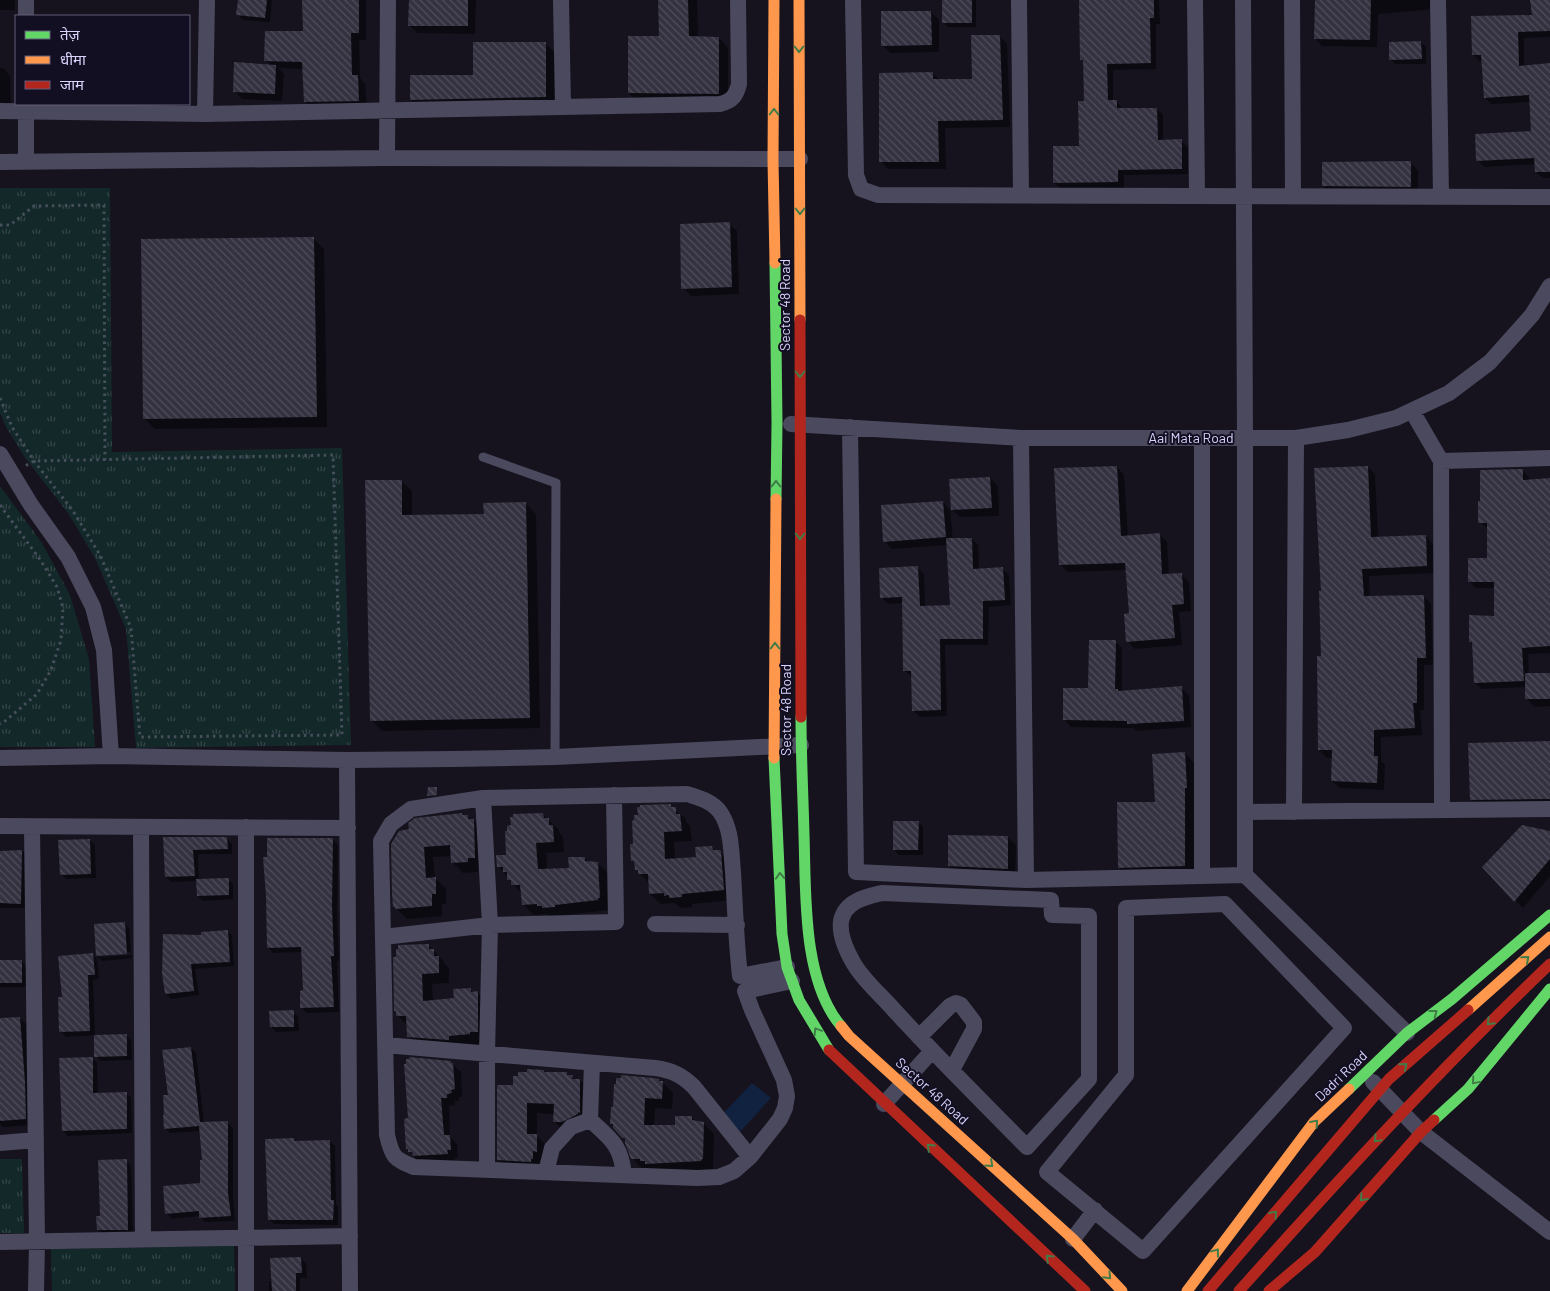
<svg xmlns="http://www.w3.org/2000/svg" width="1550" height="1291" viewBox="0 0 1550 1291" font-family="Barlow,'Noto Sans Devanagari',sans-serif">
<style>
.grass{fill:url(#grass-tufts)}
.water{fill:#112241}
.shadow{fill:#0007}
.building{fill:url(#building-back-hatch)}
.lines{fill:none;stroke-linecap:round;stroke-linejoin:round}
.path{stroke:#464f5c;stroke-width:3;stroke-dasharray:2.5 4;stroke-linecap:butt}
.lane{stroke:#4b495e;stroke-width:9}
.street{stroke:#4b495e;stroke-width:16}
.fast{stroke:#63d668;stroke-width:11}
.slow{stroke:#ff974d;stroke-width:11}
.jam{stroke:#b3261e;stroke-width:11}
.slow-bridge{stroke:#ff974d;stroke-width:11}
.jam-bridge{stroke:#b3261e;stroke-width:11}
.oneway{stroke:#3f7c48}
.labels{text-anchor:middle;stroke-width:4;stroke-linejoin:round;paint-order:stroke}
.street-label{font-size:14px;fill:#d9d3fc;stroke:#130f22}
</style>
<defs>
<pattern id="grass-tufts" width="24" height="20" patternUnits="userSpaceOnUse" patternTransform="scale(1.25)"><rect width="24" height="20" fill="#132829"/><path d="M3 7l-1-3M5 7V3M7 7l1-3M15 17l-1-3M17 17v-4M19 17l1-3" fill="none" stroke="#354649"/></pattern>
<pattern id="building-back-hatch" width="6" height="6" patternUnits="userSpaceOnUse" patternTransform="scale(1.25)"><rect width="6" height="6" fill="#343140"/><path d="M-1 5l2 2M0 0l6 6M5-1l2 2" fill="none" stroke="#514e5c"/></pattern>
</defs>
<rect width="100%" height="100%" fill="#16131e"/>
<path class="grass" d="M0 188H110L112 452 342 448 351 745 136 748 126 629 95 558 68 513 26 459 6 427 0 413Z
M0 486 42 543 70 595 89 659 95 747H0Z
M0 1159H22L24 1233H0Z
M234 1246 235 1291H52L51 1249Z"/>
<path class="water" d="M752 1083 771 1098 738 1134 719 1118Z"/>
<path class="shadow" d="M0 0H15V10H0Z
M239 0H272L270 22 243 20 238 15Z
M304 0H366V40H359L360 78 365 84 367 108 314 109 306 102 304 69 278 68 284 74 282 101 242 99 234 91 271 66 266 60 304 33Z
M410 0H546H476L475 34 417 33 410 26Z
M660 0H697L698 38H719L728 48V103H639L629 93 661 37Z
M943 0H976V27H948L943 22Z
M1080 0H1159L1160 24H1156V69L1113 70V102H1117L1123 109H1157L1163 115V141H1181L1188 147V174L1124 175V188L1061 189 1054 183 1080 147 1085 102V62L1082 59Z
M1315 0H1433L1434 9 1378 14 1377 47 1322 46 1315 38Z
M1532 0H1550V37L1524 38V66L1550 64V178H1543L1536 172V164L1484 167 1478 160 1532 132 1530 102 1492 104 1485 98 1483 61H1479L1473 54 1533 16Z
M931 12 939 20V52L890 53 882 45Z
M1000 36 1007 44 1010 127 945 128 946 169H888L881 162 932 73 940 80H973Z
M1421 42 1426 47V64H1395L1390 59Z
M545 43 555 53 556 107 421 109 411 100 474 76Z
M0 68H3L10 76 11 106H0Z
M189 76 190 113 73 111 66 104H189Z
M1410 163 1418 170V194H1331L1323 186Z
M729 224 737 231 739 294 691 296 683 288Z
M314 239 324 249 327 427 155 429 144 418Z
M1117 467 1124 475 1128 537 1160 535 1167 542 1169 575 1181 574 1189 582 1191 611 1179 612 1182 645 1135 649 1127 641 1130 614 1127 570 1068 572 1060 564Z
M1368 467 1375 474 1378 538 1426 536 1433 544 1434 573 1369 576 1370 598 1424 596 1431 604 1433 665H1424V710H1420L1422 735 1381 737V761L1385 764 1384 790 1340 788 1332 781 1333 758H1327L1319 750 1323 657 1322 592Z
M1522 470 1529 477V481L1550 480V653L1528 654 1529 675 1550 674V706L1534 707 1527 699 1526 687 1482 689 1475 683 1473 644 1470 641 1495 617V588H1476L1469 581 1489 559 1488 529 1480 522Z
M990 478 998 486 999 516 960 517 952 510Z
M401 481 412 491V516L485 515 525 503 536 514 540 728 382 731 371 720Z
M943 502 950 510 953 539H972L978 545 979 570 1003 569 1009 575 1011 605 989 607 988 645H945L947 716 920 717 913 711 912 677 904 670 903 603 888 604 882 598 917 567 924 574 925 607H951L948 545 892 549 884 541Z
M1115 641 1122 648V692L1181 688 1189 695 1191 727 1136 731 1133 728 1071 727 1064 719 1089 690Z
M1550 742V809L1482 810 1471 799Z
M1185 753 1194 763V875L1128 877 1119 867Z
M670 806 686 819V822L690 826 692 841 674 842 675 859 697 858 712 847 716 851H719L731 863 734 900 692 904V907L681 908 674 903 661 904 650 894V884L640 874 636 869V864L632 860 634 846Z
M461 814 471 820H474L484 831 485 868H478V872L463 873 452 862V856L433 857 435 878 446 889V904H442V916L407 919 394 906 392 844Z
M543 814 559 830V832L563 837 564 852 546 853 547 870 570 869 585 858 589 862 597 863 608 873V910L565 915V917L549 916 546 914 534 915 523 904 522 894 498 866Z
M918 822 923 827V855H899L894 850Z
M1550 832V876L1523 908 1484 867Z
M1008 837 1016 845 1015 876 957 874 949 866Z
M164 838 227 839 232 844V854H198L199 880 228 879 233 884V899L203 901 198 896V881L171 882 166 877Z
M332 839 338 845 337 914 339 961H337L339 1012 307 1013 301 1007 304 992 302 952 273 953 268 947Z
M90 840 95 845 96 878 66 879 61 874Z
M0 851H22L27 856 25 908H0Z
M124 923 129 928 131 952 100 955V957L132 955V958L102 961 97 956Z
M228 931 232 936 234 966 195 969 199 995 171 999 166 994 202 937Z
M428 945 444 961V963L449 968V983L432 984 433 1001 455 999 470 989 474 993H478L488 1003 480 1044 419 1047 409 1036 408 1026 398 1016 396 1011Z
M92 954 97 959 99 979 93 980 95 1035 66 1037 61 1032 63 998Z
M0 961H21L26 966V987H0Z
M293 1012 298 1017 299 1031 276 1032 271 1027Z
M20 1018 26 1024 30 1089 31 1125 3 1127 0 1124V1020Z
M126 1035 131 1040 132 1060 101 1061 96 1056Z
M191 1048 196 1053 204 1124 228 1123 233 1128V1199L235 1221 205 1222 200 1216 172 1219 167 1214 164 1188 201 1184 204 1162 201 1131 170 1133 165 1128 169 1096Z
M92 1058 97 1063 98 1094 126 1093 131 1098 132 1133 68 1136 63 1131Z
M450 1062 461 1072 462 1097H459V1101H454L455 1105 449 1106 450 1137 457 1144 458 1157 455 1158V1161L417 1160 407 1148 409 1120Z
M543 1071 546 1074H567L576 1080H580L590 1091V1123L565 1132 554 1121 555 1114 537 1113V1136L547 1146 543 1169 509 1170 498 1160 514 1086Z
M659 1080 673 1093 672 1109 655 1108 654 1126H676L692 1117 697 1122 703 1123 714 1134 713 1169H712V1171L643 1169 632 1158 627 1141 611 1124Z
M293 1140 296 1142 330 1141 335 1146 336 1204 338 1206V1225L274 1224 269 1219Z
M126 1161 131 1166 133 1234 104 1235 98 1230 101 1217Z
M301 1258 306 1263 307 1278H300V1291H269V1281H272Z"/>
<path class="building" d="M238 0H267L265 18 236 15Z
M302 0H359V33H351L352 75H358L359 101 304 102 302 62 264 61 265 31H303Z
M409 0H468V26H408Z
M658 0H688L689 36 719 37V94L628 93V36H659Z
M942 0H972V23H942Z
M1079 0H1154V18H1150L1151 63 1107 64 1108 100H1117V108H1157L1158 140 1182 139V169L1118 170V182L1053 183V146H1079L1078 101H1084L1083 60H1080Z
M1315 0H1371L1370 40 1314 39Z
M1530 0H1550V31L1518 32 1519 66 1550 63V172H1535L1534 158 1476 161 1475 134 1531 131 1529 95 1484 98 1481 55H1472L1471 16 1532 15Z
M881 11H931L932 45 881 46Z
M971 35H1000L1003 120 938 121 939 162H879V73L933 72V79H972Z
M1421 41 1422 59 1389 60V42Z
M473 42H546V97L410 100V75H473Z
M234 62 276 65 275 94 233 92Z
M1411 161V187L1322 186V162Z
M730 222 732 287 681 289 680 224Z
M314 237 317 417 143 419 141 239Z
M1117 466 1121 536 1160 533 1162 574 1182 573 1184 604 1172 605 1175 638 1126 642 1124 614 1129 613 1125 563 1059 565 1054 468Z
M1368 466 1371 537 1426 535 1427 566 1362 569 1364 596 1424 595 1426 658H1417V703H1413L1415 728 1374 730V756H1378L1377 783 1331 781 1332 750H1318L1317 656H1321L1319 591H1321L1314 468Z
M1523 469V480L1550 478V646L1522 648 1524 681 1474 683 1472 642H1469V615L1494 616V582H1468V558H1487V523H1478V501H1480V470Z
M990 477 992 508 951 510 949 479Z
M365 480H402V515L484 514 483 503 526 502 530 718 370 721Z
M943 501 946 537 883 542 881 505Z
M946 538H972L973 569 1003 567 1005 600 983 601V639H940L941 710 912 711 911 671H903L902 597 880 598 879 568 918 566 920 606 950 605Z
M1089 640H1116L1115 689H1118V691L1182 686 1184 721 1127 724V721L1063 720V688H1088Z
M1525 673H1550V699H1525Z
M1550 741V799L1470 800 1468 743Z
M1185 752 1187 788H1185V866L1118 868 1117 802H1155L1152 754Z
M428 787H437V795L427 796Z
M671 804V807H676V814H680L682 831 664 832 665 859 696 857 695 847 712 846 713 850H720L721 851 724 890 682 894V897L669 898V895L664 896V893L649 894 648 874H638V870H635L634 861H631L630 844H633L632 821 634 820V815H638L637 807H640V805Z
M462 813V815H468V819H474L475 858H468V862L451 863 450 845 424 847 426 878 436 877V894H432V906L395 909V907H393L392 894 391 844 399 831 409 829 408 823 415 818Z
M543 813 544 818H549V825H553L554 842 536 843 538 869 569 868 568 857H585V861L598 862 600 898H598V900L555 905V907L542 908V906H537V904L522 905 520 885H511V880H507V872H503V867H497L496 855H506L505 831H507V826L511 825 510 817H513V814Z
M893 821H919L918 850H893Z
M1522 825 1550 831V859L1514 902 1482 867Z
M948 835 1008 836V869L948 866Z
M163 837H227L228 849 193 850 195 876 165 877Z
M267 838H333L332 907 334 956H331L334 1007 300 1008V991L303 990 301 947 267 948 266 896 263 857H267Z
M90 839 91 874 60 875 58 840Z
M22 850 21 904 0 903V851Z
M229 878V895L197 896 196 879Z
M125 922 127 954 96 956 94 924Z
M228 930 230 962 191 964 194 991 165 994 162 973 163 934 201 935V932Z
M429 944V949H434V956H439V973L422 974 423 1001 454 998 453 989 471 988V992L478 991V1032H470V1034L449 1036V1040L407 1037 406 1016H396V1011H394L393 957H396V949H398V945Z
M93 953 95 975H88L90 1031 59 1032 58 997H62L58 956Z
M0 960H22V983H0Z
M294 1010V1027H270L269 1011Z
M20 1017 25 1082 26 1119 0 1121V1018Z
M127 1034V1056L94 1057V1035Z
M191 1047 200 1122 228 1121V1193L231 1216 199 1218V1211L165 1214 163 1186 200 1183V1160H202L199 1126 164 1129 163 1115H164L163 1095H168L162 1050Z
M93 1057V1093L127 1092V1129L62 1131 59 1058Z
M409 1057 451 1061V1063H453L455 1089 451 1090 452 1093 447 1094V1098H441L444 1135H450L451 1150H447L448 1154 413 1156 412 1152H408V1149H406L404 1119 408 1118 404 1064H406V1059H409Z
M527 1069 544 1070V1072H567V1075H573L572 1079H580V1113L578 1112V1114L562 1122H553L554 1104 527 1103V1134H537V1152L533 1151V1159H531V1162L497 1160V1085H513V1076H518V1072H527Z
M621 1075 654 1078 659 1079V1081H663L662 1099 645 1098 644 1125H675V1116H692V1120L704 1122 703 1159H702L701 1161 645 1164V1161H640V1159H631L625 1143V1138H622L613 1128V1124H610L611 1107H613L614 1084H616V1078H621Z
M294 1138V1141L330 1140 331 1200H334L333 1220H268L265 1139Z
M127 1159 128 1230H97L96 1216H100L98 1160Z
M301 1257 302 1273H296V1291H272L270 1258Z"/>
<g class="lines">
<path class="path" d="M0 225H10L34 206 104 205 105 460
M0 398 12 427 34 461 73 511 100 555 131 628 140 737 342 735 333 455 34 461 25 466
M0 505 41 561 57 587 63 608 61 640 51 670 37 694 4 722 0 724"/>
<path class="lane" d="M483 457 556 483 555 757"/>
<path class="street" d="M26 0V16
M561 0 563 107
M853 0 856 175 861 189 878 195 1550 197
M1019 0 1021 195
M1195 0 1197 195
M1243 0 1245 438V875L1407 1033
M1292 0 1293 196
M1438 0 1441 196
M26 104V162
M0 111 205 114 720 104C732 101 736 96 739 84L738 0
M205 114 207 0
M387 158 388 0
M0 162 387 158 800 159
M1412 411 1441 461 1442 810
M791 424 1021 438H1296L1348 430 1396 418 1449 393 1490 362 1532 315 1550 286
M850 427 856 872 1026 880 1245 875
M1021 438 1026 880
M0 454 31 505 68 557 93 607 104 650 111 756
M1441 461 1550 458
M0 758 111 756 347 760 454 759 555 757 801 745
M347 760 350 1291
M483 798 490 925 487 1054V1170
M1245 812 1550 809
M1294 812 1296 438
M0 826 348 828
M32 827 37 1242 36 1291
M141 827 143 1239
M246 827V1291
M1202 876V438
M882 893 1051 900 1052 915 1089 916V1079L1027 1147C983 1102 937 1057 894 1010 881 995 864 981 854 964 847 952 839 936 841 921 845 901 865 897 882 893Z
M1225 904 1344 1028 1143 1251 1047 1172 1126 1075V908Z
M655 924 737 925
M383 937 490 925 616 922 614 795
M787 967 740 976C736 941 735 906 733 872 731 852 732 829 720 812 712 801 699 798 687 794L483 798 411 809 391 824 381 841 387 1135C392 1157 394 1159 414 1167L697 1178 719 1177 734 1171 750 1157 780 1119 785 1108 787 1096 784 1080 752 1010 745 991 792 981
M919 1037 950 1006 956 1003 961 1005 974 1022V1029L952 1070
M385 1045 655 1068C671 1070 682 1075 694 1087L750 1157
M1373 1082 1421 1132 1550 1232
M884 1104 932 1051
M590 1120 592 1063
M0 1143 36 1140
M546 1172 552 1148 571 1127 590 1120C611 1139 621 1145 624 1175
M1073 1239 1095 1210
M0 1242 350 1236"/>
<path class="fast" d="M775 263 777 423 776 499
M801 717C801 756 803 795 804 835 806 893 802 980 841 1026
M774 758 782 934 787 967 799 1000 829 1050
M1349 1089 1407 1033 1452 999 1550 915
M1434 1120 1468 1089 1550 989"/>
<path class="slow" d="M774 0 773 160 775 263
M799 0 800 320
M774 758 776 499
M841 1026 849 1036 1073 1239 1122 1291
M1187 1291 1314 1122 1349 1089"/>
<path class="jam" d="M800 320 801 717
M829 1050 1085 1291
M1269 1291 1315 1252 1421 1132 1434 1120"/>
<path class="slow-bridge" d="M1468 1010 1550 937"/>
<path class="jam-bridge" d="M1208 1291 1389 1079 1468 1010
M1239 1291C1339 1179 1441 1068 1550 964"/>
</g>
<defs><path id="oneway-chevron" d="M-2-3.5L2.5 0L-2 3.5" fill="none" stroke-width="1.6" stroke-linecap="round" stroke-linejoin="round" transform="scale(1.25)"/></defs>
<g class="oneway">
<use href="#oneway-chevron" transform="translate(799 49) rotate(90)"/>
<use href="#oneway-chevron" transform="translate(774 112) rotate(-90)"/>
<use href="#oneway-chevron" transform="translate(800 211) rotate(90)"/>
<use href="#oneway-chevron" transform="translate(800 374) rotate(90)"/>
<use href="#oneway-chevron" transform="translate(776 484) rotate(-90)"/>
<use href="#oneway-chevron" transform="translate(800 536) rotate(90)"/>
<use href="#oneway-chevron" transform="translate(775 646) rotate(-90)"/>
<use href="#oneway-chevron" transform="translate(780 876) rotate(-93)"/>
<use href="#oneway-chevron" transform="translate(1526 959) rotate(-41)"/>
<use href="#oneway-chevron" transform="translate(1434 1013) rotate(-37)"/>
<use href="#oneway-chevron" transform="translate(1490 1022) rotate(134)"/>
<use href="#oneway-chevron" transform="translate(817 1031) rotate(-121)"/>
<use href="#oneway-chevron" transform="translate(1404 1066) rotate(-41)"/>
<use href="#oneway-chevron" transform="translate(1475 1081) rotate(130)"/>
<use href="#oneway-chevron" transform="translate(1315 1123) rotate(-49)"/>
<use href="#oneway-chevron" transform="translate(1377 1139) rotate(134)"/>
<use href="#oneway-chevron" transform="translate(930 1147) rotate(-137)"/>
<use href="#oneway-chevron" transform="translate(990 1164) rotate(42)"/>
<use href="#oneway-chevron" transform="translate(1363 1198) rotate(132)"/>
<use href="#oneway-chevron" transform="translate(1274 1214) rotate(-49)"/>
<use href="#oneway-chevron" transform="translate(1216 1252) rotate(-53)"/>
<use href="#oneway-chevron" transform="translate(1049 1258) rotate(-137)"/>
<use href="#oneway-chevron" transform="translate(1108 1276) rotate(46)"/>
</g>
<g class="labels">
<g class="street-label">
<text transform="translate(785 305) rotate(-90)" y="5">Sector 48 Road</text>
<text x="1191" y="443">Aai Mata Road</text>
<text transform="translate(786 710) rotate(-90)" y="5">Sector 48 Road</text>
<text transform="translate(1341 1076) rotate(-44)" y="5">Dadri Road</text>
<text transform="translate(932 1091) rotate(42)" y="5">Sector 48 Road</text>
</g>
</g>
<rect x="15" y="15" width="175" height="90" fill="#130f22" stroke="#625d79"/>
<rect x="25" y="31" width="25" height="8" fill="#63d668" stroke="#625d79"/>
<text x="60" y="40" font-size="15" fill="#d9d3fc">तेज़</text>
<rect x="25" y="56" width="25" height="8" fill="#ff974d" stroke="#625d79"/>
<text x="60" y="65" font-size="15" fill="#d9d3fc">धीमा</text>
<rect x="25" y="81" width="25" height="8" fill="#b3261e" stroke="#625d79"/>
<text x="60" y="90" font-size="15" fill="#d9d3fc">जाम</text>
</svg>
